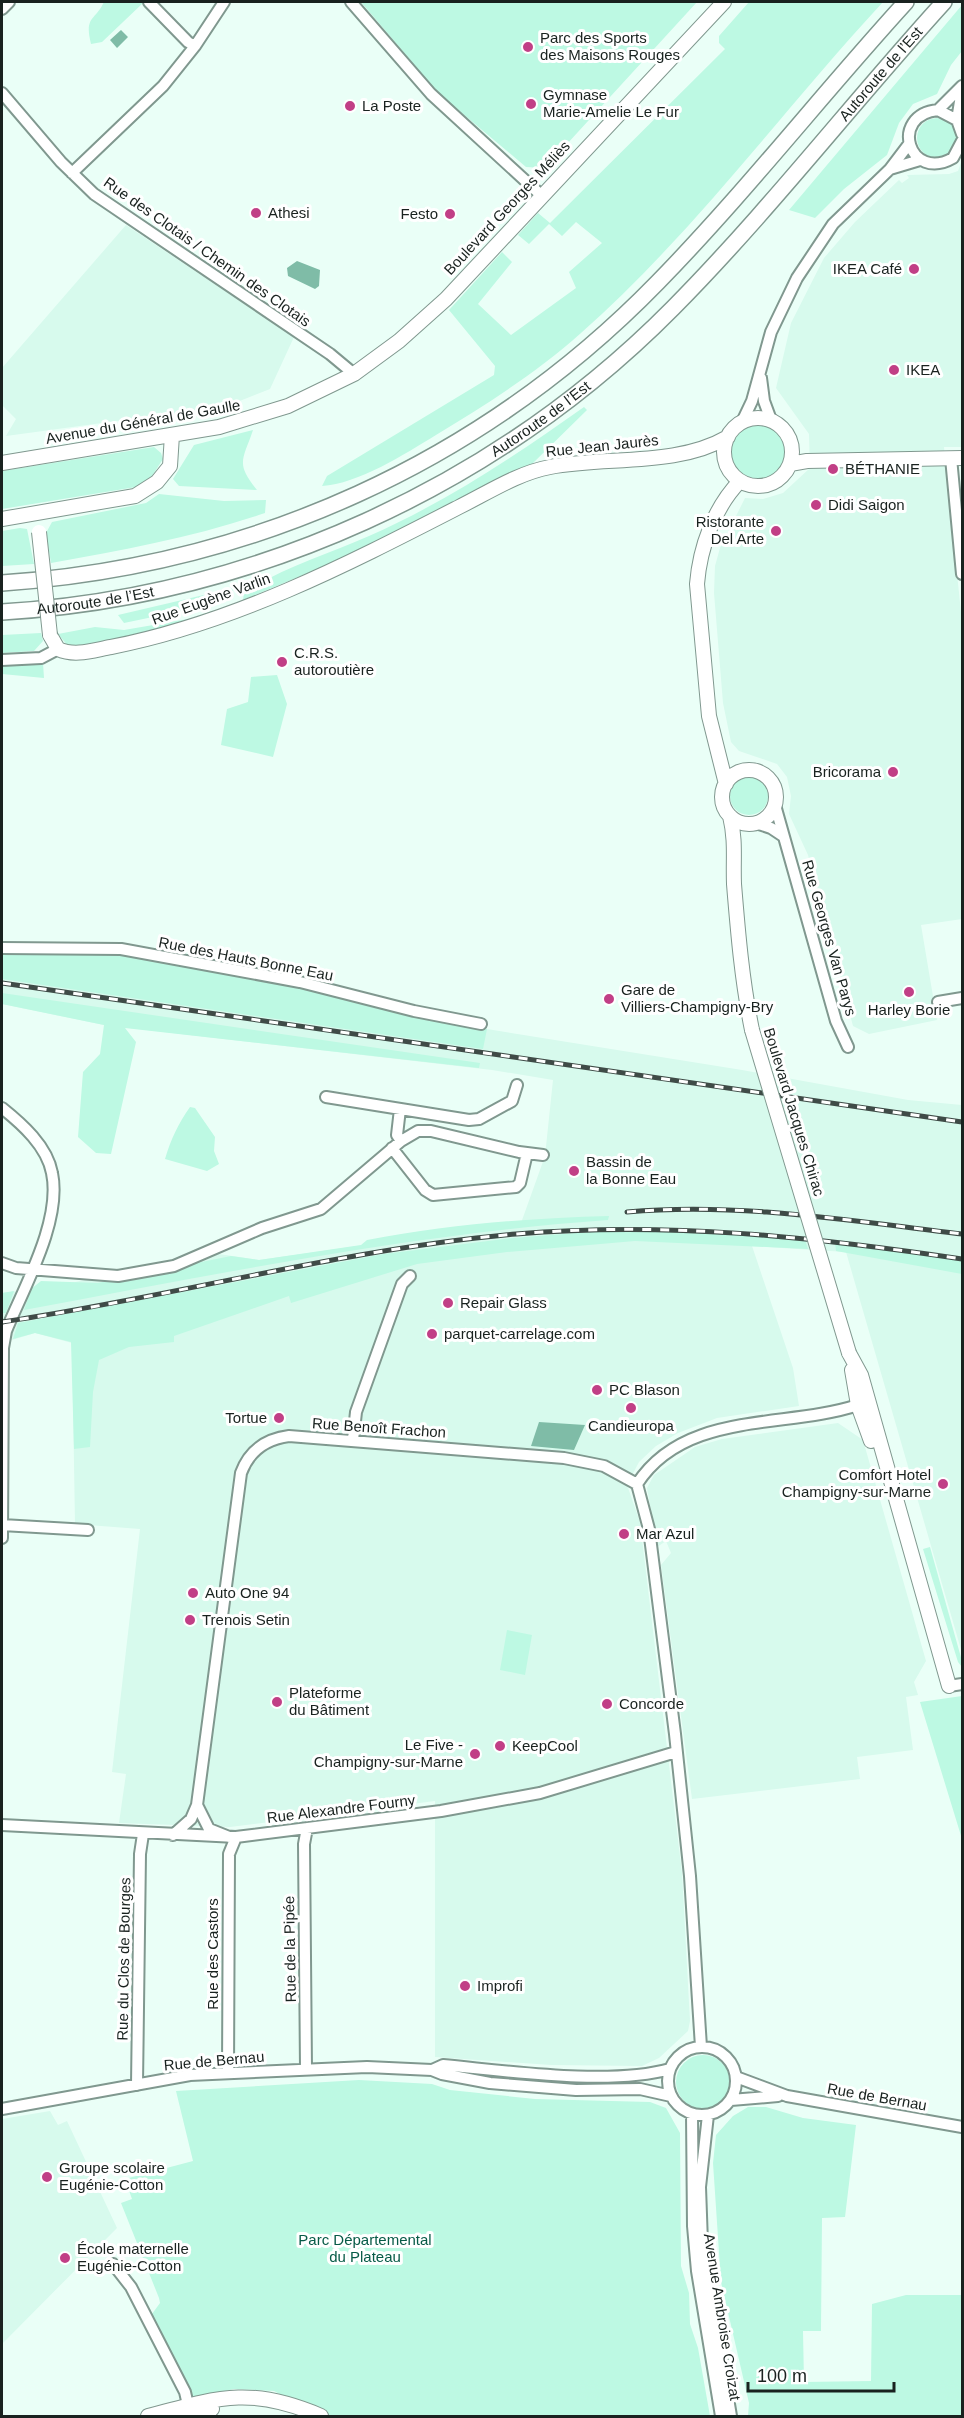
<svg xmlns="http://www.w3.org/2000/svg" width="964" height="2418" viewBox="0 0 964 2418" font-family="Helvetica,sans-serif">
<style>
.built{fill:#d7faed}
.green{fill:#bdf9e3}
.water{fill:#7fbca7}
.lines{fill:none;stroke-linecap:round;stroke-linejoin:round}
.minor-casing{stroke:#80988f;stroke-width:14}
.major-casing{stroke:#80988f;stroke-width:16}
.highway-casing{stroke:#80988f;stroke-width:18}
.minor{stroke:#fff;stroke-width:10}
.major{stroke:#fff;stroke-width:14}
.highway{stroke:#fff;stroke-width:15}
.rail-casing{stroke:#3f4b47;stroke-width:5}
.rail{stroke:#fff;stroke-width:3;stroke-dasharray:9;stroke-linecap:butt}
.major-bridge-casing{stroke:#80988f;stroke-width:16;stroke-linecap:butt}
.major-bridge{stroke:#fff;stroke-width:14}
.poi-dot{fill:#c13f86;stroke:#fff;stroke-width:2}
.labels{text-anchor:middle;stroke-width:6;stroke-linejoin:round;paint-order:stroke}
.poi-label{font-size:15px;fill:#19221f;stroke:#fff;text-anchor:start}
.street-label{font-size:15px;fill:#19221f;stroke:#fff}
.park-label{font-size:15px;fill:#075b47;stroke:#fff}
</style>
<rect width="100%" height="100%" fill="#eafff7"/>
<path class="built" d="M962 160V447H944L962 622V919L921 925 937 1020 869 1034 853 1026 808 855 789 814 791 796 787 777 777 764 739 751 731 742 723 703 714 593 715 566 720 548 745 498 763 499 783 493 810 468 809 434 776 388 791 323 824 258 855 222 899 180 902 183 909 178 907 175 949 174 958 171Z
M126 225 294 337 270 389 227 406 6 436 16 419 2 405V368Z
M2 950 306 984 487 1029 742 1070 908 1100 962 1105V1653L846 1252 752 1246 793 1368 799 1406 717 1418 678 1433 656 1446 639 1462 627 1485 640 1522 682 1873 690 2021 688 2031 659 2058 642 2066 551 2065 435 2057V1801L230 1827 119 1823 126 1774 112 1772 140 1529 75 1524 72 1343 35 1333 2 1343V1293L52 1287 212 1253 259 1260 521 1223 545 1156 553 1080 492 1070 104 1025 2 1004Z
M838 1423 863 1440 926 1661 914 1682 918 1695 906 1697 913 1750 857 1757 860 1779 692 1799 661 1565 671 1553 666 1541 657 1547 647 1488 654 1475 695 1447 722 1439Z
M50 2111 58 2125 67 2121 117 2228 2 2344V2119Z"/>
<path class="green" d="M104 2 143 3 102 42 91 44C84 16 95 21 104 2Z
M361 2H697L545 168 526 167 438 93Z
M749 2H883C782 111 693 234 581 333 536 373 487 404 436 435 405 454 358 484 322 486L327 476 494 375 495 366 449 310 502 252 512 262 478 304 511 335 576 288 569 272 602 243 576 222 562 236 549 224 529 244 518 235 538 213 550 223 725 49 719 43V36Z
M962 5V51L951 65 937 94 913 104 899 123 887 155 844 189 815 218 789 210Z
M917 138a20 20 0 1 1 40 0a20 20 0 1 1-40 0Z
M584 407 587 410 531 465 353 554 243 600 244 593C283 567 326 555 369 536 446 502 515 456 584 407Z
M731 451a28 28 0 1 1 56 0a28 28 0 1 1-56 0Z
M253 430C243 460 235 463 257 490L179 486 173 479 194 445Z
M154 447 161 453 163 459 152 476 136 487 2 509V471Z
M159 494 224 501 266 500 265 513C195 537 124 550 51 563L46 533 52 522 146 503Z
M20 528 27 529 34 564 2 566V531Z
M238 587 215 604 124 623 118 615Z
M194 618C155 633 110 643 68 646L58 634 95 627 124 630Z
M41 633 43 641 34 651 2 653V635Z
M43 663 44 678 2 674V665Z
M277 675 287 704 273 757 221 745 227 709 248 702 251 677Z
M730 796a19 19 0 1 1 38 0a19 19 0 1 1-38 0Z
M118 948 306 984 487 1029 483 1049 2 979V950Z
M2 993 480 1063 479 1068 125 1028 136 1042 111 1154 96 1153 78 1137 83 1072 100 1054 104 1025 2 1004Z
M190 1107 195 1108 215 1137 214 1151 219 1164 207 1171 165 1159C171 1139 178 1124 190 1107Z
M609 1216 608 1220C411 1234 218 1274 24 1310L31 1289 41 1281 98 1283 231 1256 259 1260 361 1245 367 1240C447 1225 527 1218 609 1216Z
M615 1230 723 1233 805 1240 808 1249 635 1241 507 1252 417 1264 291 1303 289 1296 174 1336V1342L129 1347 99 1360 93 1392 90 1447 74 1449 71 1342 35 1333 13 1339 18 1323 384 1254 513 1238Z
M835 1242 962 1261V1274L836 1251Z
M14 1291 6 1313H2V1293Z
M930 1547 962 1661V1667L958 1662 923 1549Z
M507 1630 532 1635 525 1675 500 1670Z
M962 1696V1839L920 1702Z
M676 2082a27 27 0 1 1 54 0a27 27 0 1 1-54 0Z
M359 2080 432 2084 450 2090 535 2099 650 2102 666 2108 680 2133 681 2266 689 2293 690 2324 698 2348 710 2416H322L274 2391 234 2389 192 2399 152 2314 160 2303 159 2298 121 2203 132 2199 125 2179 193 2161 176 2091Z
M748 2107H766L803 2118 856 2125 845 2217 822 2218 821 2331H803L804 2382 871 2381 872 2304 906 2295H962V2416H748L749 2403 721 2282 713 2163 716 2135 733 2116Z"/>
<path class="water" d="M121 30 128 37 117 48 110 40Z
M297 261 320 270 319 286 315 289 288 276 287 268Z
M539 1422 585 1425 574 1450 531 1446Z"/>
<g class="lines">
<defs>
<path id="minor" d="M149 2 188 42 195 46
M351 2 431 94 542 196
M2 9 9 2
M2 93 61 162 94 194 330 354 354 374
M938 110 962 86
M957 120 962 89
M962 134 957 120 938 110C888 115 909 183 953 158L962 141
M890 169 920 160
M72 173 163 86 195 46 224 2
M761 378 764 401 771 420
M742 422 752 401 771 332 797 278 833 224 890 169 909 144
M951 458 962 574
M2 660 41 658 58 649
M775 805 836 1021 848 1047
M756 823 771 828 783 836
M2 948 121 949 300 982 414 1011 481 1024
M938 1002 962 998
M326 1097 469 1120 479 1119 512 1101 517 1085
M2 1108C22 1124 47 1146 52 1173 62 1221 24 1287 6 1331L3 1348 2 1538
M400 1109 397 1135 401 1141
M392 1148 425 1190 433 1195 516 1187 520 1183 527 1153
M2 1263 16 1268 118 1276 174 1266 262 1228 321 1209 401 1141 418 1131H431L519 1152 543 1155
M353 1440 356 1412 402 1284 410 1276
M637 1484 649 1529 675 1734 690 1876 701 2047
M637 1484C685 1410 785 1429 858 1405
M2 1525 88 1530
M949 1686 962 1684
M2 1825 236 1837 441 1811 540 1793 676 1752
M173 1835 191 1819 197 1805
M229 1837 209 1829 197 1805 241 1473C249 1451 266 1439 289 1436L564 1458 604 1466 637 1484
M668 2081a34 34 0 1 1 68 0a34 34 0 1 1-68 0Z
M306 2069 304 1844 307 1828
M432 2070 443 2065C508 2071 609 2086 670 2069
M228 2073 229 1854 236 1837
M736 2077 787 2096 962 2127
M137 2085 140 1854 143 1834
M731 2100 778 2096
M2 2109 190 2075 367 2067 432 2070 442 2074 490 2083 576 2090 640 2089 671 2096
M692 2114 693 2226 697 2271 721 2416
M708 2115 700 2187 702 2243 731 2416
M113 2264 131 2287 185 2392 188 2405"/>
<path id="major" d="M724 452a34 34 0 1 1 68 0a34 34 0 1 1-68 0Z
M2 463 219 427 288 406 354 374 399 341 446 299 724 2
M790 464 807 461 962 458
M2 519 135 496 157 482 170 466 172 435
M50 635 58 649C75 657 94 650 111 647 234 623 348 564 459 507 489 492 518 473 550 467 608 456 676 467 728 437
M722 797a27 27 0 1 1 54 0a27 27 0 1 1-54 0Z
M726 784 709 716 697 584C700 547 714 508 740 481
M730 816C736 841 733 859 734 884 738 933 742 981 752 1030
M849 1353 861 1375 949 1686
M852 1370 858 1405 871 1441
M148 2416C219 2397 251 2386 321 2416
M185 2416 212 2409"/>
<g id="highway">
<path d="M2 583C252 566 482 463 658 282 745 193 822 94 906 2"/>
<path id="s1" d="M2 612C253 597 496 487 673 308 769 211 853 102 944 2"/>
</g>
</defs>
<use href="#minor" class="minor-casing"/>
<use href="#major" class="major-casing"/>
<use href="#highway" class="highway-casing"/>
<use href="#minor" class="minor"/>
<use href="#major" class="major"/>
<use href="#highway" class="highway"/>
<defs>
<path id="rail" d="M2 983 962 1122
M627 1212C740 1202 851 1221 962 1234
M2 1322C173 1297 343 1249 516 1234 668 1221 812 1237 962 1259"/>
</defs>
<use href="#rail" class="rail-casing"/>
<use href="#rail" class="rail"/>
<defs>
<path id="major-bridge" d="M39 532 50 635
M752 1030 849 1353"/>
</defs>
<use href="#major-bridge" class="major-bridge-casing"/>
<use href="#major-bridge" class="major-bridge"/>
</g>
<g class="poi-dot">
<circle cx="528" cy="47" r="6"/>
<circle cx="531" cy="104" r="6"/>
<circle cx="350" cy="106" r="6"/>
<circle cx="256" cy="213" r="6"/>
<circle cx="450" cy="214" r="6"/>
<circle cx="914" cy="269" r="6"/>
<circle cx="894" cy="370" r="6"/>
<circle cx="833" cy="469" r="6"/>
<circle cx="816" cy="505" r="6"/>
<circle cx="776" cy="531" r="6"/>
<circle cx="282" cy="662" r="6"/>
<circle cx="893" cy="772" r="6"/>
<circle cx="909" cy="992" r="6"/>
<circle cx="609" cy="999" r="6"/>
<circle cx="574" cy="1171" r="6"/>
<circle cx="448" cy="1303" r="6"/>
<circle cx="432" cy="1334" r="6"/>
<circle cx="597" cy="1390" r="6"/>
<circle cx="631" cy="1408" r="6"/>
<circle cx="279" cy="1418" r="6"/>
<circle cx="943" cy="1484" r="6"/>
<circle cx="624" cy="1534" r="6"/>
<circle cx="193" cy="1593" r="6"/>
<circle cx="190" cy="1620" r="6"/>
<circle cx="277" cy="1702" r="6"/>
<circle cx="607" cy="1704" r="6"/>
<circle cx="500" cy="1746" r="6"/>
<circle cx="475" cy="1754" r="6"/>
<circle cx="465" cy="1986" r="6"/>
<circle cx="47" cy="2177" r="6"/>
<circle cx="65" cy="2258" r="6"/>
</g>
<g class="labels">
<g class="poi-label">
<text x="540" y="43">Parc des Sports<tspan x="540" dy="17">des Maisons Rouges</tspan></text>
<text x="543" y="100">Gymnase<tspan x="543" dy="17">Marie-Amelie Le Fur</tspan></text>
<text x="362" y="111">La Poste</text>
<text x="268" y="218">Athesi</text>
<text x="438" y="219" text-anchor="end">Festo</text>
<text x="902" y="274" text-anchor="end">IKEA Café</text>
<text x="906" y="375">IKEA</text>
<text x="845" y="474">BÉTHANIE</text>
<text x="828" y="510">Didi Saigon</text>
<text x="764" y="527" text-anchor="end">Ristorante<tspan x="764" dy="17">Del Arte</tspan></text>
<text x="294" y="658">C.R.S.<tspan x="294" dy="17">autoroutière</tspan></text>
<text x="881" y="777" text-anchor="end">Bricorama</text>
<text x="621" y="995">Gare de<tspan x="621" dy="17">Villiers-Champigny-Bry</tspan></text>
<text x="909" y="1015" text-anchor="middle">Harley Borie</text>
<text x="586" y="1167">Bassin de<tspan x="586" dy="17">la Bonne Eau</tspan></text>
<text x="460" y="1308">Repair Glass</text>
<text x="444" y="1339">parquet-carrelage.com</text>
<text x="609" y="1395">PC Blason</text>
<text x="267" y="1423" text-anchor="end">Tortue</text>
<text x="631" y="1431" text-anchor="middle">Candieuropa</text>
<text x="931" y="1480" text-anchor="end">Comfort Hotel<tspan x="931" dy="17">Champigny-sur-Marne</tspan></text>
<text x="636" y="1539">Mar Azul</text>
<text x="205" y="1598">Auto One 94</text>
<text x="202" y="1625">Trenois Setin</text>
<text x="289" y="1698">Plateforme<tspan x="289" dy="17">du Bâtiment</tspan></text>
<text x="619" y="1709">Concorde</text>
<text x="463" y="1750" text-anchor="end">Le Five -<tspan x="463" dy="17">Champigny-sur-Marne</tspan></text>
<text x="512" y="1751">KeepCool</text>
<text x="477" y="1991">Improfi</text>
<text x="59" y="2173">Groupe scolaire<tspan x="59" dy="17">Eugénie-Cotton</tspan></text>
<text x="77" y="2254">École maternelle<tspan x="77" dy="17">Eugénie-Cotton</tspan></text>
</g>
<g class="street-label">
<text dy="5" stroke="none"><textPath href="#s1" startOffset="1066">Autoroute de l’Est</textPath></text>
<text transform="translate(507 208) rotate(-47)" y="5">Boulevard Georges Méliès</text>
<text transform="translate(207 252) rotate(35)" y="5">Rue des Clotais / Chemin des Clotais</text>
<text dy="5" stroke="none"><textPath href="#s1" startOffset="580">Autoroute de l’Est</textPath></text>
<text transform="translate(143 422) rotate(-10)" y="5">Avenue du Général de Gaulle</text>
<text transform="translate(602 446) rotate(-6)" y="5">Rue Jean Jaurès</text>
<text dy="5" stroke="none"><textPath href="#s1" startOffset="94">Autoroute de l’Est</textPath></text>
<text transform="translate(211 599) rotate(-20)" y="5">Rue Eugène Varlin</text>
<text transform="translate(829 938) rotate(74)" y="5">Rue Georges Van Parys</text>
<text transform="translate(246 959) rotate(11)" y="5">Rue des Hauts Bonne Eau</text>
<text transform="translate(794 1112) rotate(73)" y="5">Boulevard Jacques Chirac</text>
<text transform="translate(379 1428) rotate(4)" y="5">Rue Benoît Frachon</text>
<text transform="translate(341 1809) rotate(-7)" y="5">Rue Alexandre Fourny</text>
<text transform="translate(290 1949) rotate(-91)" y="5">Rue de la Pipée</text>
<text transform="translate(213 1954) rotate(-90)" y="5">Rue des Castors</text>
<text transform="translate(124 1959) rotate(-89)" y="5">Rue du Clos de Bourges</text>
<text transform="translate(214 2061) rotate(-5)" y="5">Rue de Bernau</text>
<text transform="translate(877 2097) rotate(10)" y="5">Rue de Bernau</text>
<text transform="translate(722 2317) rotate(81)" y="5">Avenue Ambroise Croizat</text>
</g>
<g class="park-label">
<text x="365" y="2245">Parc Départemental<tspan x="365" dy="17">du Plateau</tspan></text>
</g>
</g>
<rect width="964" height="2418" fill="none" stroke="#19221f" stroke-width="6"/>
<path d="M748 2382v9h146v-9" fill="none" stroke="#19221f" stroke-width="3"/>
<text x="757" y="2382" font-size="18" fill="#19221f" stroke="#ffffff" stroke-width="4.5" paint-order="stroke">100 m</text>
</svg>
